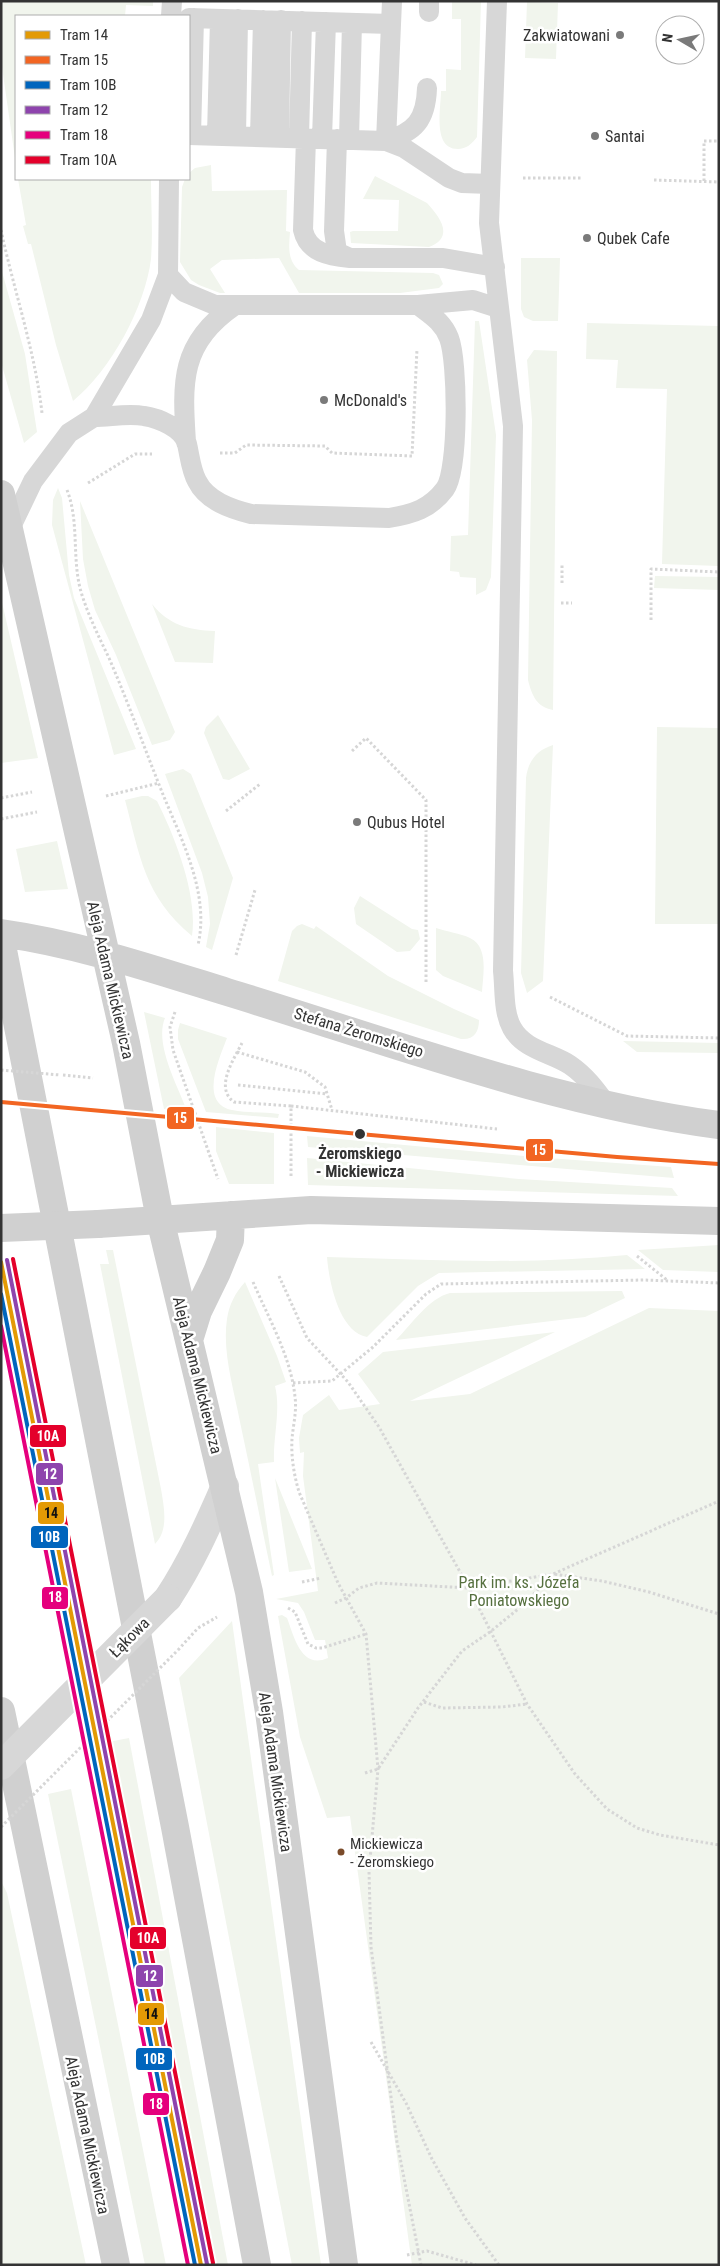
<svg xmlns="http://www.w3.org/2000/svg" width="720" height="2266" viewBox="0 0 720 2266" font-family="'Roboto Condensed',sans-serif">
<style>
.green{fill:#f1f5ed}
.lines{fill:none;stroke-linecap:round;stroke-linejoin:round}
.path{stroke:#d6d6d6;stroke-width:3;stroke-dasharray:2.5 2.5;stroke-linecap:butt}
.service{stroke:#d7d7d7;stroke-width:20}
.tertiary{stroke:#d7d7d7;stroke-width:28}
.secondary{stroke:#d0d0d0;stroke-width:28}
.path-bridge{stroke:#d6d6d6;stroke-width:3;stroke-dasharray:2.5 2.5;stroke-linecap:butt}
.tertiary-bridge{stroke:#d7d7d7;stroke-width:28}
.secondary-bridge{stroke:#d0d0d0;stroke-width:28}
.tram-1-casing{stroke:#fff;stroke-width:8}
.tram-2-casing{stroke:#fff;stroke-width:8}
.tram-3-casing{stroke:#fff;stroke-width:8}
.tram-4-casing{stroke:#fff;stroke-width:8}
.tram-5-casing{stroke:#fff;stroke-width:8}
.tram-6-casing{stroke:#fff;stroke-width:8}
.tram-1{stroke:#e39a05;stroke-width:4}
.tram-2{stroke:#f26522;stroke-width:4}
.tram-3{stroke:#0065bd;stroke-width:4}
.tram-4{stroke:#8e44ad;stroke-width:4}
.tram-5{stroke:#e5007d;stroke-width:4}
.tram-6{stroke:#e4002b;stroke-width:4}
.poi-dot{fill:#7a7a7a;stroke:#fff;stroke-width:2}
.stop-dot{fill:#333;stroke:#fff;stroke-width:2}
.bus-dot{fill:#7a4b2a;stroke:#fff;stroke-width:2}
.labels{text-anchor:middle;stroke-width:5;stroke-linejoin:round;paint-order:stroke}
.bus-label{font-size:15px;fill:#333;stroke:#fff;text-anchor:start}
.poi-label{font-size:16px;fill:#333;stroke:#fff;text-anchor:start}
.street-label{font-size:16px;fill:#333;stroke:#fff}
.stop-label{font-size:16px;font-weight:bold;fill:#333;stroke:#fff}
.park-label{font-size:16px;fill:#56703f;stroke:#fff}
.line-badge{stroke:#fff;stroke-width:2}
.badge-label{font-size:14px;text-anchor:middle;font-weight:bold;fill:#fff}
.pale-badge-label{font-size:14px;text-anchor:middle;font-weight:bold;fill:#111}
</style>
<rect width="100%" height="100%" fill="#fff"/>
<path class="green" d="M1 1H153V6L126 5 125 16H16V165L1 60Z
M452 1H481L477 137C472 144 466 149 458 149 432 149 441 108 441 91H446V69L461 70V19H452Z
M527 2 558 3 556 59 525 58Z
M211 165 212 191 287 190 286 231 290 232C289 246 287 260 299 270L433 273 439 275 443 284 439 288 400 293H299L279 258 222 260 210 269 225 293H220L199 285 191 280 180 262 182 187 185 179H189V173L195 168Z
M375 176 427 203C440 217 455 237 429 247L351 243 350 232 353 231H398L399 200 363 199Z
M18 179H151C151 205 153 233 151 259 145 307 111 370 73 401L56 345 31 244H28L23 226 26 225Z
M521 258H560L558 321H533L524 317 521 309Z
M1 268 25 354 37 432 24 443 1 362Z
M475 321H479L496 435 491 577 486 590 476 595V578L460 577 459 572 450 571 451 536 468 535Z
M587 323 719 326V566L662 564 667 389 616 388 618 360 586 359Z
M534 350 557 351 553 710C537 707 532 696 528 680L532 420 527 360Z
M58 488 62 498 69 575 74 598 136 749 114 755 52 525 53 500Z
M80 501 175 732 170 740 152 745 116 655 95 610 88 586 83 559Z
M655 576 719 577V590L654 588Z
M1 598 38 758 1 763Z
M152 604C169 625 188 630 215 631L213 663 175 662Z
M218 715 250 769 229 780 223 779 204 733 206 727Z
M657 727 719 728V924H655Z
M553 745 543 981 527 993 521 973 526 778C528 761 537 750 553 745Z
M183 769 191 774 233 878 212 950 206 947 210 924 208 897 202 873 165 774Z
M142 796H148L157 801C175 837 198 895 192 936 144 896 140 856 125 800Z
M57 841 68 889 25 892 16 849Z
M360 896 412 929 418 930 420 939 410 951 397 952 356 924 354 908Z
M302 924 314 929 316 926 388 976 454 1009 479 1020C479 1032 474 1040 461 1039L278 981 292 931 297 926Z
M436 928C447 932 460 933 470 938 489 947 483 975 482 992L443 976 436 970Z
M144 1012 165 1018C154 1044 178 1086 187 1111L164 1109Z
M180 1023 227 1038C220 1057 198 1103 232 1110 247 1113 264 1112 279 1114L278 1118 206 1112 178 1039V1030Z
M623 1041 719 1043V1053L637 1052Z
M216 1127 274 1133V1184H229L216 1151Z
M307 1136 534 1157 671 1167 674 1178 308 1147Z
M307 1158 519 1179 672 1188 678 1196 308 1185Z
M719 1245V1272L663 1270 638 1250Z
M106 1250H113L161 1489C164 1507 169 1530 155 1544L100 1264H109Z
M627 1255 645 1269 439 1273 418 1286 367 1337C339 1332 329 1282 327 1257 427 1260 527 1265 627 1255Z
M245 1282 277 1356 286 1382 275 1386C281 1410 273 1437 274 1462L258 1464 274 1575 272 1576C261 1524 251 1473 240 1422 234 1390 222 1352 227 1319 229 1305 235 1293 245 1282Z
M622 1291 625 1298 585 1317 396 1340C411 1325 429 1298 450 1293Z
M649 1308 719 1311V2265H412L350 1816 327 1818 300 1737 278 1616 282 1615 287 1618C294 1636 301 1670 328 1658L325 1640H315L304 1612 298 1603 276 1599 318 1591 303 1476 304 1452 300 1453 299 1438 303 1415 329 1395 339 1410 380 1404 358 1374 383 1352 555 1332 410 1401 470 1394Z
M275 1478 312 1569 289 1572Z
M232 1621 321 2265H292L179 1678Z
M129 1738 228 2265H207L103 1743Z
M71 1789 166 2265H145L48 1794Z
M1 1881 7 1893 86 2265H1Z"/>
<g class="lines">
<path class="path" d="M523 178H582
M654 180 719 182
M704 181V141H719
M1 230C14 291 35 351 42 413
M220 453H235L246 445 325 446 332 453 412 456 417 349
M88 483 135 454H152
M67 490C80 523 71 561 82 595 89 617 99 637 109 658 128 702 144 747 162 792 181 839 210 893 198 945
M562 583V564
M561 603H572
M651 620V569L719 572
M352 751 366 738 426 800V982
M106 796 159 783
M1 798 32 792
M226 811 260 784
M1 819 37 812
M236 955 255 890
M550 997 627 1036 719 1038
M175 1012 170 1027 173 1050 218 1179
M242 1043C234 1059 214 1088 234 1102L291 1106V1176
M237 1052 305 1072 325 1087 332 1110
M63 1075 93 1078
M238 1085 327 1094
M291 1106 497 1129
M637 1256 667 1280
M279 1276 307 1338 348 1382 379 1427 469 1588 527 1704 575 1774 607 1809 637 1828 660 1835 719 1845
M253 1282C269 1319 291 1357 295 1397 297 1411 293 1426 292 1439 291 1457 294 1475 299 1492L338 1583 366 1634 378 1769 369 1871 371 1947 397 2142 421 2265
M293 1383 332 1381 373 1347 426 1294 441 1284 644 1280 719 1283
M302 1582 321 1578
M335 1603 346 1598 359 1588 377 1583 469 1588 553 1574 719 1501
M288 1608 295 1612 308 1644 316 1648H322L366 1634
M178 1650 198 1628 217 1617
M424 1702 442 1708 502 1707 527 1704
M365 1773 378 1769 418 1708 462 1651 490 1632 523 1605 553 1574 602 1581 649 1592 719 1614
M371 2042 406 2103 432 2159 465 2218 499 2265
M407 2255 427 2251 476 2265"/>
<path class="service" d="M392 1 386 141C415 132 426 120 427 88
M497 1 489 223 513 426 503 971C505 988 503 1012 512 1028 524 1050 552 1053 570 1065 586 1076 596 1090 607 1105
M429 12V1
M171 16 172 1
M189 18 391 24
M189 135 386 141 404 148 449 178 462 183 490 184
M191 135 194 18
M217 135 220 19
M236 136 238 19
M260 137 263 20
M279 137 281 20
M299 138 302 21
M306 138 303 230C308 253 330 256 350 258
M322 138 326 22
M337 139 334 231 337 252 350 258H443L495 267
M349 139 352 23
M168 275 184 292 215 305H418L473 300 498 308
M94 417C110 417 128 413 144 416 158 418 183 428 187 444 190 457 191 470 197 481 207 501 231 509 251 514L389 518C413 514 430 509 445 489 459 470 458 361 449 338 443 322 431 315 418 305
M186 442C182 382 180 343 234 306
M9 531 33 481 69 433 94 417 151 320 168 275 169 179"/>
<path class="tertiary" d="M168 1598C191 1563 208 1525 225 1486"/>
<path class="secondary" d="M1 494 126 1043 160 1219 249 1592 269 1712 344 2265
M1 933C79 944 153 969 227 992 388 1041 552 1103 719 1125
M1 940 175 1827 257 2265
M98 1224 311 1210 719 1221
M189 1340 198 1311 217 1272 230 1240 231 1215
M1 1711 116 2265"/>
<path class="path-bridge" d="M1 1070 60 1075
M1 1827 178 1650"/>
<path class="tertiary-bridge" d="M1 1766 168 1598"/>
<path class="secondary-bridge" d="M1 1228 98 1224"/>
<defs>
<path id="tram-1" d="M1 1262 201 2265"/>
<path id="tram-2" d="M1 1102 617 1157 719 1164"/>
<path id="tram-3" d="M1 1294 195 2265"/>
<path id="tram-4" d="M7 1260 207 2264"/>
<path id="tram-5" d="M1 1326 188 2265"/>
<path id="tram-6" d="M13 1259 213 2263"/>
</defs>
<use href="#tram-1" class="tram-1-casing"/>
<use href="#tram-2" class="tram-2-casing"/>
<use href="#tram-3" class="tram-3-casing"/>
<use href="#tram-4" class="tram-4-casing"/>
<use href="#tram-5" class="tram-5-casing"/>
<use href="#tram-6" class="tram-6-casing"/>
<use href="#tram-1" class="tram-1"/>
<use href="#tram-2" class="tram-2"/>
<use href="#tram-3" class="tram-3"/>
<use href="#tram-4" class="tram-4"/>
<use href="#tram-5" class="tram-5"/>
<use href="#tram-6" class="tram-6"/>
</g>
<g class="poi-dot">
<circle cx="620" cy="35" r="5"/>
<circle cx="595" cy="136" r="5"/>
<circle cx="587" cy="238" r="5"/>
<circle cx="324" cy="400" r="5"/>
<circle cx="357" cy="822" r="5"/>
</g>
<circle class="stop-dot" cx="360" cy="1134" r="6"/>
<circle class="bus-dot" cx="341" cy="1852" r="4.5"/>
<g class="labels">
<g class="bus-label">
<text x="350" y="1849">Mickiewicza<tspan x="350" dy="18">- Żeromskiego</tspan></text>
</g>
<g class="poi-label">
<text x="610" y="41" text-anchor="end">Zakwiatowani</text>
<text x="605" y="142">Santai</text>
<text x="597" y="244">Qubek Cafe</text>
<text x="334" y="406">McDonald's</text>
<text x="367" y="828">Qubus Hotel</text>
</g>
<g class="street-label">
<text transform="translate(111 980) rotate(77)" y="6">Aleja Adama Mickiewicza</text>
<text transform="translate(359 1032) rotate(17)" y="6">Stefana Żeromskiego</text>
<text transform="translate(198 1375) rotate(76)" y="6">Aleja Adama Mickiewicza</text>
<text transform="translate(129 1637) rotate(-45)" y="6">Łąkowa</text>
<text transform="translate(276 1772) rotate(82)" y="6">Aleja Adama Mickiewicza</text>
<text transform="translate(88 2135) rotate(78)" y="6">Aleja Adama Mickiewicza</text>
</g>
<g class="stop-label">
<text x="360" y="1159">Żeromskiego<tspan x="360" dy="18">- Mickiewicza</tspan></text>
</g>
<g class="park-label">
<text x="519" y="1588">Park im. ks. Józefa<tspan x="519" dy="18">Poniatowskiego</tspan></text>
</g>
</g>
<g class="line-badge">
<rect x="166" y="1106" width="29" height="24" rx="5" fill="#f26522"/>
<rect x="525" y="1138" width="29" height="24" rx="5" fill="#f26522"/>
<rect x="29" y="1424" width="38" height="24" rx="5" fill="#e4002b"/>
<rect x="35" y="1462" width="29" height="24" rx="5" fill="#8e44ad"/>
<rect x="37" y="1501" width="28" height="24" rx="5" fill="#e39a05"/>
<rect x="30" y="1525" width="39" height="24" rx="5" fill="#0065bd"/>
<rect x="41" y="1586" width="28" height="24" rx="5" fill="#e5007d"/>
<rect x="129" y="1926" width="38" height="24" rx="5" fill="#e4002b"/>
<rect x="135" y="1964" width="29" height="24" rx="5" fill="#8e44ad"/>
<rect x="137" y="2002" width="28" height="24" rx="5" fill="#e39a05"/>
<rect x="135" y="2047" width="38" height="24" rx="5" fill="#0065bd"/>
<rect x="142" y="2092" width="28" height="24" rx="5" fill="#e5007d"/>
</g>
<g class="badge-label">
<text x="180" y="1123">15</text>
<text x="539" y="1155">15</text>
<text x="48" y="1441">10A</text>
<text x="50" y="1479">12</text>
<text x="49" y="1542">10B</text>
<text x="55" y="1602">18</text>
<text x="148" y="1943">10A</text>
<text x="150" y="1981">12</text>
<text x="154" y="2064">10B</text>
<text x="156" y="2109">18</text>
</g>
<g class="pale-badge-label">
<text x="51" y="1518">14</text>
<text x="151" y="2019">14</text>
</g>
<rect width="720" height="2266" fill="none" stroke="#333333" stroke-width="5"/>
<rect x="15" y="15" width="175" height="165" fill="#ffffff" stroke="#adadad"/>
<rect x="25" y="31" width="25" height="8" fill="#e39a05" stroke="#adadad"/>
<text x="60" y="40" font-size="15" fill="#333333">Tram 14</text>
<rect x="25" y="56" width="25" height="8" fill="#f26522" stroke="#adadad"/>
<text x="60" y="65" font-size="15" fill="#333333">Tram 15</text>
<rect x="25" y="81" width="25" height="8" fill="#0065bd" stroke="#adadad"/>
<text x="60" y="90" font-size="15" fill="#333333">Tram 10B</text>
<rect x="25" y="106" width="25" height="8" fill="#8e44ad" stroke="#adadad"/>
<text x="60" y="115" font-size="15" fill="#333333">Tram 12</text>
<rect x="25" y="131" width="25" height="8" fill="#e5007d" stroke="#adadad"/>
<text x="60" y="140" font-size="15" fill="#333333">Tram 18</text>
<rect x="25" y="156" width="25" height="8" fill="#e4002b" stroke="#adadad"/>
<text x="60" y="165" font-size="15" fill="#333333">Tram 10A</text>
<g transform="translate(680 40) rotate(279)"><circle r="24" fill="#ffffff" stroke="#adadad"/>
<path d="M0-4L9 19L0 12L-9 19Z" fill="#7a7a7a"/>
<text y="-8" font-size="14" font-weight="bold" text-anchor="middle" fill="#333333">N</text>
</g>
</svg>
